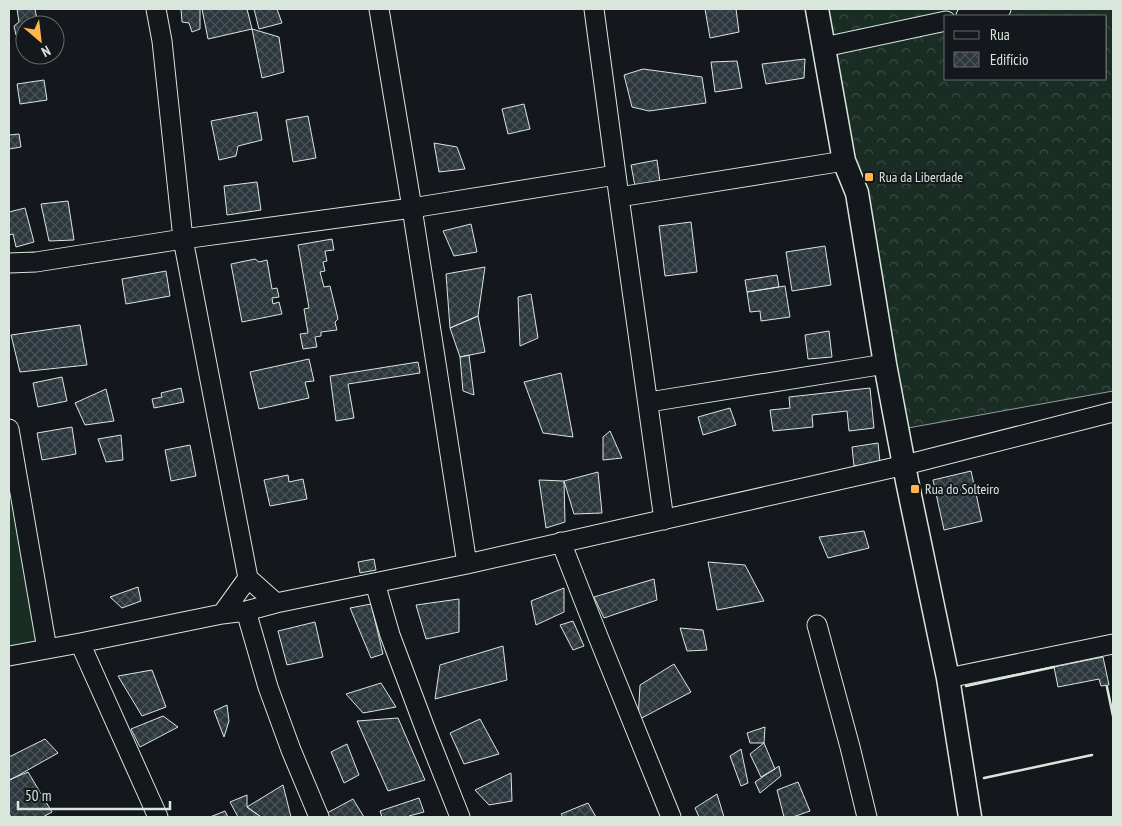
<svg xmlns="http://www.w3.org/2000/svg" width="1122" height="826" viewBox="0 0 1122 826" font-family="'PT Sans Narrow',sans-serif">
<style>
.forest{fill:url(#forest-crowns);stroke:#939e99;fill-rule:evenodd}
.park{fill:#1a2d24;stroke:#939e99}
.building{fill:url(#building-cross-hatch);stroke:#d8e6dc}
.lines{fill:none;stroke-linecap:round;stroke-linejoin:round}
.minor-casing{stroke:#d8e6dc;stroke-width:21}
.tertiary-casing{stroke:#d8e6dc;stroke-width:25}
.minor{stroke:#14181c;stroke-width:19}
.tertiary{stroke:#14181c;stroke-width:22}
.wall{stroke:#d8e6dc;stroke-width:2.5}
.poi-dot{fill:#ffb74d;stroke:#14181c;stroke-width:2}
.labels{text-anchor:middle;stroke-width:4;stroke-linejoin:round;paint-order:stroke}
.poi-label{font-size:14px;fill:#d8e6dc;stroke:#14181c;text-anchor:start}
</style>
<defs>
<pattern id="forest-crowns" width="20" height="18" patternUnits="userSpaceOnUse" patternTransform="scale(1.25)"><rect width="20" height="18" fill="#1a2d24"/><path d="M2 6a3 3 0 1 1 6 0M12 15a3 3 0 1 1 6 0" fill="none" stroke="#3b4b43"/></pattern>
<pattern id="building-cross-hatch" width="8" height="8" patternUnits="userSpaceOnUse" patternTransform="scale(1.25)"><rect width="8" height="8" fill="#2c363c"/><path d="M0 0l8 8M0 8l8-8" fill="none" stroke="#4a5358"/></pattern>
</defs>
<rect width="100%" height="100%" fill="#14181c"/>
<path class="forest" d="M813 9H1113V391L908 428ZM946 16H1106V79H946Z"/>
<path class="park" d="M9 463 40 642 9 648Z"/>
<path class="building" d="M17 9H35L38 25H25V33L16 35 14 26 19 22Z
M181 9H200V29L192 32 189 23 182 22Z
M202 9H247L252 29 208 39Z
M254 9H277L282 23 259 29Z
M705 9H736L739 32 710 38Z
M252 29 279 37 284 72 262 78Z
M805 59 804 78 766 84 762 64Z
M737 61 742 88 715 92 711 62Z
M643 69 702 77 706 103 649 111 632 107 624 75Z
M44 80 47 100 20 104 17 84Z
M524 104 530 129 508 134 502 109Z
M257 112 262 140 238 146 236 156 219 160 211 121Z
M308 116 316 158 293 162 286 120Z
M19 134 21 147 9 149V135Z
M434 143 457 147 465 169 439 172Z
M657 160 660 182 635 186 631 165Z
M257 182 261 210 227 215 224 186Z
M68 201 74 240 49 241 41 204Z
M25 208 34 242 16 247 13 234 9 235V212Z
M691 222 697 272 665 276 659 226Z
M471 224 477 252 454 256 443 231Z
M332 239 334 250 325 251 327 261 323 262 325 271 320 272 324 287 330 286 338 319 335 322 337 330 321 332V336L315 337 317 347 303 349 300 334 308 333 304 309 309 308 298 245Z
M825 246 831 285 792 291 786 252Z
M255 259 259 262 267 260 272 289 277 288 279 297 272 298 273 304 279 302 282 314 242 322 231 264Z
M485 267 478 316 450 328 446 274Z
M166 271 170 296 126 304 122 279Z
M777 275 779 287 747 292 745 280Z
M785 286 790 317 761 321 760 311 750 312 747 292Z
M531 294 538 338 520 346 518 297Z
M478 316 485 352 460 357 450 328Z
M80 325 87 365 20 372 11 335Z
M829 331 832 357 808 359 805 335Z
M469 355 474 395 463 391 460 357Z
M309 359 314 381 305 382 309 398 259 409 250 372Z
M418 362 420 373 348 384 354 418 336 421 330 376Z
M561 373 573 437 543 433 524 382Z
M62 377 67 401 38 407 33 383Z
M181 388 184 402 154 408 152 399 162 397 161 393Z
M870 388 874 428 849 431 847 411 812 415 813 427 773 431 770 410 790 408 789 397Z
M106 389 114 421 85 425 75 403Z
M730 408 736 425 703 435 698 417Z
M72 427 76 454 42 460 37 433Z
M610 431 622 458 603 460V437Z
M121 435 123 460 106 462 98 439Z
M878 443 880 462 854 466 852 447Z
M190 445 196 476 171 481 165 450Z
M971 471 982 521 944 530 933 480Z
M598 472 602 513 574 514 564 481Z
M288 475 289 482 303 479 307 499 270 506 264 480Z
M539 480 564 481 565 522 546 528Z
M864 531 869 548 828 558 819 537Z
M374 559 376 570 360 573 358 562Z
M708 562 745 565 764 601 717 610Z
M654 579 657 600 604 618 594 597Z
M138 587 141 601 122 608 110 597Z
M564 588V612L536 625 531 601Z
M459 599V632L426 639 416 605Z
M371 604 383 654 371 658 350 608Z
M573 621 584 646 573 650 560 625Z
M315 622 323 657 287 665 278 631Z
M680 628 703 630 707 650 687 651Z
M503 646 507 680 435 699 440 665Z
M1103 657 1109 685 1101 686 1099 679 1058 687 1054 667Z
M674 664 691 692 638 720 640 685Z
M152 670 166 707 142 716 118 676Z
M381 683 396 707 363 713 346 694Z
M227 705 229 721 224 737 214 711Z
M163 716 178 727 140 747 131 729Z
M398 718 425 780 388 791 357 721Z
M480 719 499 754 464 764 450 733Z
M765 727 764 743H750L747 733Z
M45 739 58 753 10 780 9 776V757Z
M764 743 775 769 761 777 750 754Z
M347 744 359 775 344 783 331 752Z
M741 749 748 783 741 786 730 756Z
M779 766 781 776 760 793 755 782Z
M28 772 52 812 43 817H11L9 813V780Z
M511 773 512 801 489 805 475 790Z
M798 782 810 811 793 817H784L777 790Z
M283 785 291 817H261L247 807Z
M717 794 724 817H699L695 808Z
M247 795V807L261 817H238L230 802Z
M419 798 424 812 409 816 410 817H382L380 811Z
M353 799 364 817H330L327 813Z
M588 803 596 817H563L561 814Z
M225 811 228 817H210Z"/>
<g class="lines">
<defs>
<path id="minor" d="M156 9 162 41 183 239 248 578 276 603
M379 9 412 208 467 564
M594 9 619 197 664 520
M966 16 1001 9
M824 47 946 21
M619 197 844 161
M9 263 36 262 183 239 412 208 616 175
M649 402 885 364
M9 429 47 649
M561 542 599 639 671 817
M375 583 390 635 426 731 460 817
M246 611 268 687 291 750 319 817
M222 614 248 578
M817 625 850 747 867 817
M80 643 158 817
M9 656 80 643 222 614 246 611 276 603 467 564 905 465 1113 412
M948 678 1113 644"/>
<path id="tertiary" d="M817 9 844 161 857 193 885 364 907 481 948 678 970 817"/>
</defs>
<use href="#minor" class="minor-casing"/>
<use href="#tertiary" class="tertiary-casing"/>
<use href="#minor" class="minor"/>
<use href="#tertiary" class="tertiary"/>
<path class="wall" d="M966 686 1054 667
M1107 687 1113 716
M984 778 1092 755"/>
</g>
<g class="poi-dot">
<rect x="864" y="172" width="10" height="10" rx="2.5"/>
<rect x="910" y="484" width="10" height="10" rx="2.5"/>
</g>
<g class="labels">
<g class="poi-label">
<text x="879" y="182">Rua da Liberdade</text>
<text x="925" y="494">Rua do Solteiro</text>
</g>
</g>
<rect width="1122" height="826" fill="none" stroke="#d8e6dc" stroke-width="20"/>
<rect x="944" y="15" width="162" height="65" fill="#14181c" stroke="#626a69"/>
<rect x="954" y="31" width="25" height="8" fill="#14181c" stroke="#626a69"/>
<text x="990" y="40" font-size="15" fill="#d8e6dc">Rua</text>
<rect x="954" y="52" width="25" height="15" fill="url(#building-cross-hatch)" stroke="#626a69"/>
<text x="990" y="65" font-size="15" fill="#d8e6dc">Edifício</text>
<g transform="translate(40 40) rotate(152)"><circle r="24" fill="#14181c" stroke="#626a69"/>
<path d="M0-4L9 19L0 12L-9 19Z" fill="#ffb74d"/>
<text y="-8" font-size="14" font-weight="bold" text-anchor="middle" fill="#d8e6dc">N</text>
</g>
<path d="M18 801v8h152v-8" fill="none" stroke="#d8e6dc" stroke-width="2.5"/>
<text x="25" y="801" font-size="15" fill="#d8e6dc" stroke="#14181c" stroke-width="4" paint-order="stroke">50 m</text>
</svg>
